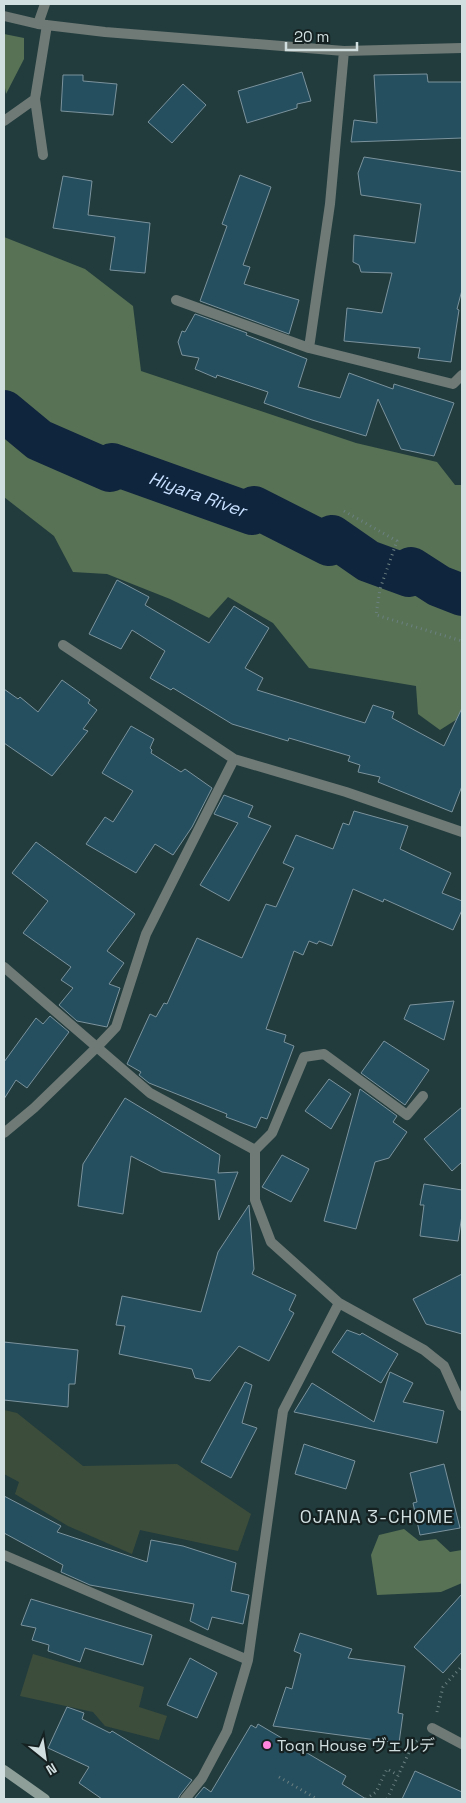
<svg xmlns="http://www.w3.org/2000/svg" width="466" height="1803" viewBox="0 0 466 1803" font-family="'Space Grotesk','Noto Sans JP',sans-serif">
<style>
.green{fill:#3d4d3b}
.forest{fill:#587255}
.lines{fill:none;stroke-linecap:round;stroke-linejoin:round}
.river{stroke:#0f243d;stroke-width:42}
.building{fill:#254e5f;stroke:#7b939d}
.path{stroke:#6b8081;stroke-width:3;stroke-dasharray:1 4;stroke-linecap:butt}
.minor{stroke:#6f7a76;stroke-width:10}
.secondary{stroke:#8e9f99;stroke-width:10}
.poi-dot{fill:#ff85de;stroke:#152021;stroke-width:2}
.labels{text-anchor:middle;stroke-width:4.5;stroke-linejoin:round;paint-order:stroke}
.poi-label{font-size:16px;fill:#d1dfe0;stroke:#152021;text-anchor:start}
.water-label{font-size:18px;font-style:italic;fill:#c7dffe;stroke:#152021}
.neighbourhood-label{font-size:18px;letter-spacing:1px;fill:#d1dfe0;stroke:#152021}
</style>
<rect width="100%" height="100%" fill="#223c3d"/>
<path class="green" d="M4 1410 17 1413 83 1466 177 1464 251 1514 238 1551 140 1530 132 1554 68 1526 15 1494 19 1482 4 1474Z
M33 1654 144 1687 139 1707 167 1716 159 1740 105 1726 93 1712 20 1696Z"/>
<path class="forest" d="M4 34 24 38V59L6 94 4 82Z
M4 237 85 269 133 306 141 371 356 443 437 462 455 485H462V716L440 730 418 714 416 686 309 668 273 623 228 597 209 618 170 599 107 574 73 572 54 536 4 497Z
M404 1529 419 1541 436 1539 450 1552 462 1550V1583L441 1592 377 1595 371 1555 379 1535Z"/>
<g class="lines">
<path class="river" id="s1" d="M4 411 39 440 110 471 112 464 252 514 254 507 329 545 332 536 368 561 409 576 411 568 439 586 462 595"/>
</g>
<path class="building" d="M302 72 311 101 297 104V108L247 123 238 91Z
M427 74 428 82H462V138L351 142 354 120 377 123 374 75Z
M63 75H83V81L117 84 113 115 61 111Z
M183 84 206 105 172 143 148 122Z
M364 157 462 172V290L457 309 459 310 451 362 418 358 420 348 344 341 347 308 382 313 392 273 361 272 359 265 353 262 354 235 415 243 421 204 361 195 358 173Z
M240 175 271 187 243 265 250 267 244 284 299 300 289 334 200 301 227 226 222 224Z
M63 176 92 181 88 215 150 223 145 273 110 270 115 237 53 228Z
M195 314 247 333 246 335 307 359 298 387 340 398 349 373 393 389 394 384 454 403 434 456 401 449 378 399 366 436 312 420 264 403 268 392 217 375 216 378 195 369 199 358 182 355 178 342 182 331 185 332Z
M117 580 149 597 145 605 209 643 234 606 269 628 245 668 263 678 257 690 365 723 373 705 394 712 392 718 444 746 462 708V786L452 812 378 782 380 777 358 772 360 765 348 761 350 756 289 738 288 741 232 724 173 688 171 690 150 678 165 651 132 630 121 649 89 634Z
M62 680 90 700 88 703 97 710 83 729 88 731 52 776 4 743V689L18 699 20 697 38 712Z
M131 726 154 739 150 748 152 750 151 753 181 772 185 769 212 788 192 827 173 855 155 844 136 873 86 844 105 817 113 822 133 791 102 773Z
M224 795 253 806 248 817 271 826 229 901 200 885 238 823 214 814Z
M354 811 408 826 400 849 451 873 442 893 462 901V910L453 930 384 899 383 902 353 889 332 946 319 941 317 944 309 941 303 955 294 951 266 1029 286 1035 284 1042 294 1046 267 1119 261 1117 256 1128 226 1117 227 1114 149 1083 139 1075 141 1072 127 1064 150 1014 156 1017 164 1003 167 1004 197 938 242 958 266 904 276 907 294 868 283 863 296 835 333 849 343 823 349 825Z
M36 842 135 914 107 951 124 963 109 984 120 988 107 1027 77 1021 59 1005 73 988 61 980 71 967 23 933 48 901 12 873Z
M454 1001 444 1040 404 1019 410 1005Z
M50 1016 69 1032 27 1088 16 1080 4 1099V1062L36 1018 43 1024Z
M384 1041 429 1070 405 1105 361 1073Z
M329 1079 351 1094 331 1129 305 1111Z
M360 1089 397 1116 393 1122 407 1132 389 1158 375 1162 356 1229 324 1221Z
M125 1098 220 1155 218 1173 238 1172 219 1220 215 1180 162 1172 131 1156 123 1214 78 1206 83 1164Z
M462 1107V1162L452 1171 424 1139Z
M282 1155 309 1169 291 1202 262 1187Z
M424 1184 462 1190V1215L458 1241 420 1236 424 1205H420Z
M249 1205 254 1269 252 1274 296 1295 289 1310 294 1313 269 1361 239 1346 210 1381 195 1378 192 1369 119 1354 125 1326 116 1325 122 1296 201 1312 218 1252Z
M462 1274V1334L426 1324 413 1299Z
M347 1330 360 1335 362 1333 398 1354 381 1383 332 1352Z
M4 1342 78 1350 75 1384H69L68 1407 4 1400Z
M390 1372 413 1383 403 1402 444 1411 437 1443 294 1412 312 1383 374 1422Z
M245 1382 252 1385 242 1423 257 1428 231 1478 201 1462Z
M304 1444 355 1461 346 1489 295 1474Z
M444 1464 460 1528 420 1535 413 1503 417 1502 410 1473Z
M4 1496 61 1526 57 1532 147 1562 151 1540 183 1546 236 1563 231 1591 249 1595 243 1624 212 1617 208 1630 190 1621 194 1604 90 1585 61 1572 63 1565 4 1533Z
M462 1594V1652L443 1673 414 1647Z
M31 1599 152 1635 143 1665 85 1648 80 1662 48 1651 49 1645 32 1640 36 1628 21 1625Z
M300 1633 352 1649 348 1658 405 1666 398 1713 403 1714 399 1743 273 1726 286 1687 292 1689 301 1654 294 1651Z
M190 1658 217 1673 197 1718 167 1705Z
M67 1707 84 1713 82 1719 110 1733 112 1731 192 1780 180 1795 178 1799H102L79 1783 89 1767 48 1748Z
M258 1724 346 1776 342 1784 366 1799H194L204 1787 211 1792 251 1725 256 1728Z
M415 1771 462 1792V1799H402Z"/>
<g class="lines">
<path class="path" d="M344 511 397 541 380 589 376 615 462 641
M437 1712 443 1687 462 1666
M279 1777 317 1799
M366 1799 376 1792 387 1769 398 1775
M387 1799 413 1744 419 1739"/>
<path class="minor" d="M4 16 38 24 105 32 344 51 462 48
M38 24 45 4
M344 51 330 204 309 348 453 384 462 375
M4 121 35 99
M43 155 35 99 47 25
M176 300 309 348
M63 645 234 759
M4 967 150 1093 255 1150V1200L271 1242 339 1303 424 1350 444 1366 462 1406
M4 1133 34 1108 97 1047 116 1027 146 934 234 759 346 792 462 832
M255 1150 272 1133 304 1057 324 1054 407 1115 423 1096
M4 1555 248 1660
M432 1728 462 1744
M185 1799 202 1778 227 1731 248 1660 283 1411 339 1303"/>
<path class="secondary" d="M4 1770 45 1799"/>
</g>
<circle class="poi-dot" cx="267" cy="1745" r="5"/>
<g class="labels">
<g class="poi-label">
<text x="277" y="1751">Toqn House ヴェルデ</text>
</g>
<g class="water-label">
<text dy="6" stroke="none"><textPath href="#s1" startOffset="221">Hiyara River</textPath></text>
</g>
<g class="neighbourhood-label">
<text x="377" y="1523">OJANA 3-CHOME</text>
</g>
</g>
<rect width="466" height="1803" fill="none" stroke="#d1dfe0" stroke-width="10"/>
<g transform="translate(45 1758) rotate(150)" stroke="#152021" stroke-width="4" paint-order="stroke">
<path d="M0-4L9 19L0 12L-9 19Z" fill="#d1dfe0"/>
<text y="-8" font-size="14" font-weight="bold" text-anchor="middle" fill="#d1dfe0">N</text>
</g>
<path d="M286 42v8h71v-8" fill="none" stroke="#d1dfe0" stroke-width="2.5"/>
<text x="294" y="42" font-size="15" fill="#d1dfe0" stroke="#152021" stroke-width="4" paint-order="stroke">20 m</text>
</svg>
